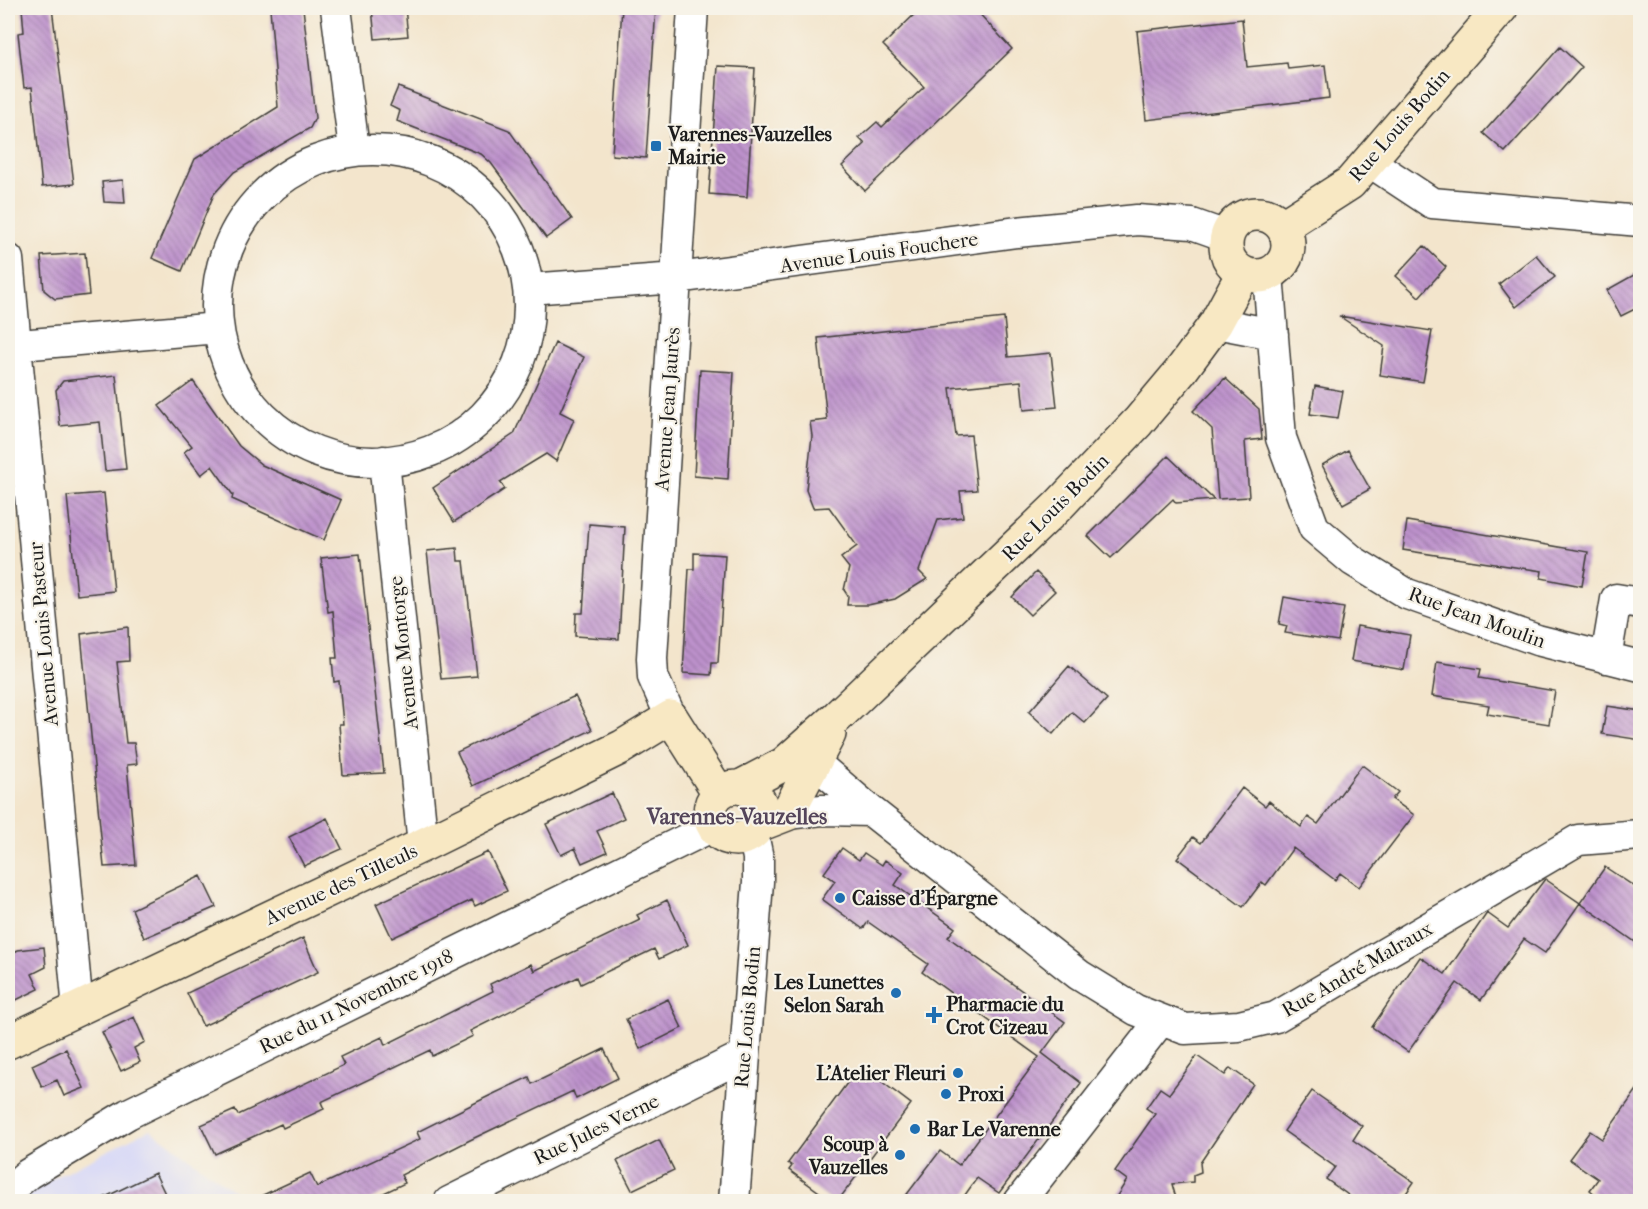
<svg xmlns="http://www.w3.org/2000/svg" width="1648" height="1209" viewBox="0 0 1648 1209" font-family="'IM FELL French Canon',serif">
<style>
.built{fill:#d6d7f8}
.building{fill:url(#building-back-hatch)}
.lines{fill:none;stroke-linecap:round;stroke-linejoin:round}
.street-casing{stroke:#3c3a36;stroke-width:33}
.secondary-casing{stroke:#3c3a36;stroke-width:36}
.street{stroke:#fff;stroke-width:30}
.secondary{stroke:#f8e8c3;stroke-width:33}
.poi-dot{fill:#1f6fb2;stroke:#f7f3e8;stroke-width:2}
.labels{text-anchor:middle;stroke-width:4.5;stroke-linejoin:round;paint-order:stroke}
.street-label{font-size:20px;fill:#1c1c1c;stroke:#f7f3e8}
.poi-label{font-size:20px;font-weight:bold;fill:#1c1c1c;stroke:#f7f3e8;text-anchor:start}
.quarter-label{font-size:22px;font-weight:bold;fill:#54455a;stroke:#f7f3e8}
</style>
<defs>
<pattern id="building-back-hatch" width="6" height="6" patternUnits="userSpaceOnUse" patternTransform="scale(1.5)"><rect width="6" height="6" fill="#bd92cc"/><path d="M-1 5l2 2M0 0l6 6M5-1l2 2" fill="none" stroke="#9976a5"/></pattern>
</defs>
<rect width="100%" height="100%" fill="#f7f3e8"/>
<filter id="ink" filterUnits="userSpaceOnUse"><feTurbulence type="fractalNoise" baseFrequency=".0167" numOctaves="2"/><feDisplacementMap in="SourceGraphic" scale="12" xChannelSelector="R" yChannelSelector="G"/><feConvolveMatrix kernelMatrix="1 2 1 2 8 2 1 2 1" color-interpolation-filters="sRGB"/></filter>
<filter id="wash" filterUnits="userSpaceOnUse"><feTurbulence type="fractalNoise" baseFrequency=".008" numOctaves="4" result="noise"/><feDisplacementMap in="SourceGraphic" scale="24" xChannelSelector="R" yChannelSelector="G"/><feGaussianBlur stdDeviation="1.35" result="paint"/><feColorMatrix in="noise" values="0 0 0 0 0 0 0 0 0 0 0 0 0 0 0 0 0 1.4 0 .05"/><feComposite in="paint" operator="in"/></filter>
<g filter="url(#wash)">
<rect width="100%" height="100%" fill="#f3e5cc"/>
<path class="built" d="M150 1129 247 1201 18 1202 34 1188Z"/>
<g id="blocks">
<path class="building" d="M22 8H52L74 184 42 187 32 87 24 88 18 33 24 32Z
M270 8H303L315 118 310 128 234 172 214 194 182 271 152 258 195 159 278 107Z
M372 8H405L408 36 375 39Z
M622 8H656L646 158 612 155Z
M921 8H974L1012 49 865 191 842 166 865 144 859 138 877 122 882 127 924 87 883 45Z
M1242 19 1247 67 1287 63 1288 69 1325 65 1329 98 1146 120 1137 31Z
M1560 47 1582 67 1505 152 1483 133Z
M718 66 755 68 747 197 709 194Z
M398 87 509 130 572 219 546 238 491 163 481 154 397 121 400 111 390 106Z
M123 180 125 203 104 202 102 182Z
M1424 246 1446 267 1419 297 1396 276Z
M85 253 89 295 55 299 44 290 41 256Z
M1536 255 1555 277 1516 307 1499 284Z
M1641 271V306L1621 316 1607 290Z
M1339 316 1432 331 1423 382 1380 375 1384 346Z
M1004 318 1008 357 1051 353 1057 407 1024 410 1021 381 950 388 956 436 971 435 977 490 960 491 963 517 938 520 919 571 927 579 895 599 868 605H847L848 596 844 590 849 568 841 558 857 546 829 507 813 508 806 490 812 436 810 422 827 420 818 338Z
M555 343 584 357 560 412 574 419 556 461 546 454 500 482 505 489 454 522 433 488 514 434Z
M700 370 734 372 728 479 694 476Z
M116 375 126 469 105 471 100 422 60 426 56 390 63 381Z
M1225 378 1259 409 1262 439 1245 441 1249 497 1218 499 1212 429 1193 411Z
M193 381 239 446 262 465 341 500 324 540 232 499 233 495 212 466 201 475 184 452 192 446 159 406Z
M1315 386 1343 391 1338 418 1310 414Z
M1348 450 1370 489 1343 504 1322 465Z
M1168 456 1214 500 1176 503 1173 499 1111 558 1088 536Z
M104 493 114 591 77 595 67 496Z
M1407 521 1588 552 1582 586 1541 578 1542 571 1403 550Z
M589 524 625 527 619 639 575 636 576 613H583Z
M457 548 458 561H464L477 676 441 679 427 551Z
M694 553 725 555 718 663H712L711 675 683 673 689 569H694Z
M360 554 384 773 343 775 339 724H343L339 681 334 682 332 658H337L333 611 328 612 321 558Z
M1036 572 1055 591 1030 615 1012 597Z
M1284 597 1344 608 1338 641 1285 633 1287 626 1279 624Z
M1357 626 1410 635 1404 670 1351 661Z
M128 627 129 661 117 662 126 743H134L137 764 127 765 136 865 104 867 81 634Z
M1437 662 1481 669 1479 678 1555 691 1549 724 1487 714 1489 705 1432 696Z
M1069 666 1107 699 1085 723 1072 712 1053 734 1029 712Z
M575 696 592 730 473 786 457 752Z
M1607 706 1641 711V740L1602 734Z
M1362 765 1398 792 1392 799 1414 815 1359 887 1340 873 1335 880 1293 848 1266 885 1262 882 1243 907 1177 858 1193 837 1201 843 1242 788 1265 806 1269 801 1301 827 1308 817 1318 824Z
M612 793 624 818 597 831 607 852 582 863 575 848 561 855 546 824Z
M327 818 342 849 304 866 289 837Z
M842 848 859 860 864 853 882 865 885 860 903 873 895 885 955 928 948 937 1065 1022 1042 1053 1081 1083 999 1193 977 1178 960 1202H901L940 1151 959 1165 1039 1057 922 972 928 964 868 922 863 929 822 899 835 881 824 873Z
M488 852 507 891 475 906 472 900 392 938 376 904Z
M1605 867 1641 891V946L1580 903Z
M201 876 216 907 144 938 132 909Z
M1545 879 1580 903 1545 953 1524 939 1481 1000 1457 983 1408 1052 1372 1027 1420 957 1445 974 1487 913 1508 928Z
M667 900 688 945 659 959 654 949 581 984 578 977 470 1031 473 1036 432 1056 430 1050 321 1102 324 1109 283 1128 281 1124 215 1154 201 1125 235 1110 238 1115 344 1065 340 1057 382 1037 385 1045 493 991 490 984 531 964 534 971 640 920 637 915Z
M303 938 318 972 203 1026 187 993Z
M44 947 46 967 32 974 39 989 8 1004V956L18 950Z
M668 999 682 1028 640 1049 626 1019Z
M134 1017 145 1042 134 1048 140 1062 121 1071 102 1032Z
M66 1049 84 1088 64 1096 57 1080 42 1087 32 1065Z
M604 1049 618 1078 576 1099 573 1091 470 1140 401 1175 405 1183 365 1202H248L310 1173 317 1187 420 1139 417 1132 487 1097 529 1077 532 1084Z
M1197 1056 1225 1075 1230 1068 1253 1084 1200 1163 1201 1172 1193 1175V1182L1172 1184 1177 1202H1113L1127 1180 1115 1171 1155 1114 1146 1108 1160 1088 1169 1094Z
M865 1069 911 1104 837 1202H833L789 1170 792 1166 788 1163 856 1071 862 1074Z
M1641 1084V1202H1604L1590 1190 1598 1179 1569 1159 1590 1131 1602 1139Z
M1312 1091 1362 1126 1353 1140 1414 1182 1400 1202H1358L1326 1179 1335 1167 1284 1131Z
M659 1140 674 1170 632 1190 617 1161Z
M155 1173 169 1202H95Z"/>
</g>
</g>
<g filter="url(#ink)">
<use href="#blocks" fill-opacity="0" stroke="#3c3a36" stroke-width="1.5"/>
<g class="lines">
<defs>
<path id="street" d="M336 8 354 149
M217 306a156 156 0 1 1 312 0a156 156 0 1 1-312 0Z
M1370 162 1432 203 1640 221
M8 259 78 1009
M1268 274 1281 438 1314 528 1353 561 1407 594 1537 640 1640 666
M529 289 677 278 1017 232 1137 220 1192 224 1226 236
M1216 323 1273 334
M8 346 218 328
M384 461 423 845
M1606 658 1616 599 1640 603
M671 717 653 677 652 658 693 8
M814 762 871 811 1079 975 1136 1010 1185 1029 1239 1026 1276 1017 1578 840 1640 835
M787 814 822 810 871 811
M8 1191 28 1174 128 1114 713 826
M449 1202 743 1056
M734 1202 758 882V858L753 834
M1019 1202 1161 1020"/>
<path id="secondary" d="M1226 245a31 31 0 1 1 62 0a31 31 0 1 1-62 0Z
M1283 226 1350 183 1501 8
M710 813a26 26 0 1 1 52 0a26 26 0 1 1-52 0Z
M740 787 784 764 838 716 1058 506 1138 422 1180 372 1216 323 1243 273
M761 824 787 814 829 734
M8 1042 423 845 622 747 671 717 719 793"/>
</defs>
<use href="#street" class="street-casing"/>
<use href="#secondary" class="secondary-casing"/>
<use href="#street" class="street"/>
<use href="#secondary" class="secondary"/>
</g>
</g>
<g class="poi-dot">
<rect x="650" y="140" width="12" height="12" rx="3"/>
<circle cx="840" cy="898" r="6"/>
<circle cx="896" cy="993" r="6"/>
<path d="M931 1006h6v6h6v6h-6v6h-6v-6h-6v-6h6z"/>
<circle cx="958" cy="1073" r="6"/>
<circle cx="946" cy="1094" r="6"/>
<circle cx="915" cy="1129" r="6"/>
<circle cx="900" cy="1155" r="6"/>
</g>
<g class="labels">
<g class="street-label">
<text transform="translate(1399 125) rotate(-49)" y="7">Rue Louis Bodin</text>
<text transform="translate(879 252) rotate(-8)" y="7">Avenue Louis Fouchere</text>
<text transform="translate(667 409) rotate(-86)" y="7">Avenue Jean Jaurès</text>
<text transform="translate(1055 507) rotate(-45)" y="7">Rue Louis Bodin</text>
<text transform="translate(1477 617) rotate(20)" y="7">Rue Jean Moulin</text>
<text transform="translate(43 634) rotate(-95)" y="7">Avenue Louis Pasteur</text>
<text transform="translate(403 653) rotate(-96)" y="7">Avenue Montorge</text>
<text transform="translate(341 884) rotate(-25)" y="7">Avenue des Tilleuls</text>
<text transform="translate(1357 969) rotate(-30)" y="7">Rue André Malraux</text>
<text transform="translate(356 1001) rotate(-26)" y="7">Rue du 11 Novembre 1918</text>
<text transform="translate(747 1017) rotate(-85)" y="7">Rue Louis Bodin</text>
<text transform="translate(596 1129) rotate(-26)" y="7">Rue Jules Verne</text>
</g>
<g class="poi-label">
<text x="668" y="141">Varennes-Vauzelles<tspan x="668" dy="23">Mairie</tspan></text>
<text x="852" y="905">Caisse d'Épargne</text>
<text x="884" y="989" text-anchor="end">Les Lunettes<tspan x="884" dy="23">Selon Sarah</tspan></text>
<text x="946" y="1011">Pharmacie du<tspan x="946" dy="23">Crot Cizeau</tspan></text>
<text x="946" y="1080" text-anchor="end">L'Atelier Fleuri</text>
<text x="958" y="1101">Proxi</text>
<text x="927" y="1136">Bar Le Varenne</text>
<text x="888" y="1151" text-anchor="end">Scoup à<tspan x="888" dy="23">Vauzelles</tspan></text>
</g>
<g class="quarter-label">
<text x="737" y="824">Varennes-Vauzelles</text>
</g>
</g>
<rect width="1648" height="1209" fill="none" stroke="#f7f3e8" stroke-width="30"/>
</svg>
